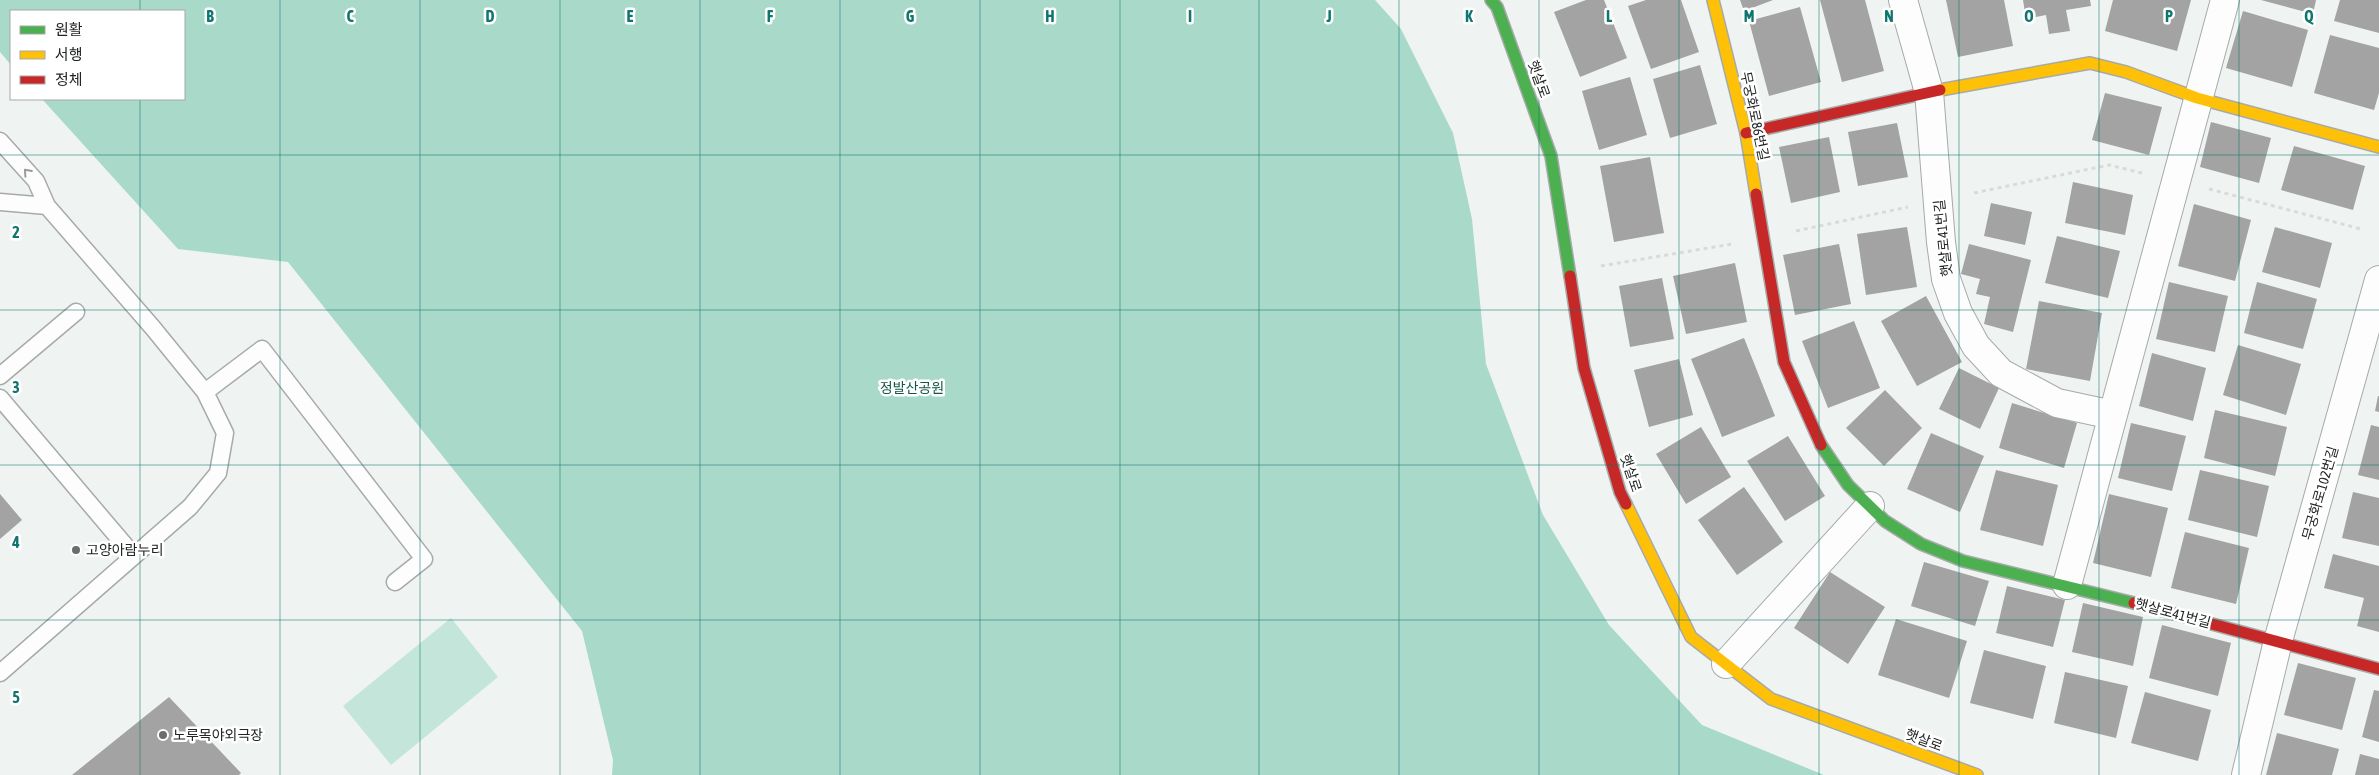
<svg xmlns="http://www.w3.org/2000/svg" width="2379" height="775" viewBox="0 0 2379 775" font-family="'Asap Condensed','Noto Sans KR',sans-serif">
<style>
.green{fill:#c4e6da}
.forest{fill:#a9d9c9}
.building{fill:#a2a3a2}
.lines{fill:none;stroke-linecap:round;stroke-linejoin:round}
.lane-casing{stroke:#a6aaa8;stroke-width:19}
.street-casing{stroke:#a6aaa8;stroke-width:30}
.fast-casing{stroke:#a6aaa8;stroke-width:14}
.slow-casing{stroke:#a6aaa8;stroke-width:14}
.jam-casing{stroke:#a6aaa8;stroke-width:14}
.path{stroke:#dadada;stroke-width:3;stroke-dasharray:4 4;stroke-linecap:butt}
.lane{stroke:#fdfdfd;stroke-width:16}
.street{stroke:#fdfdfd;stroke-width:28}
.fast{stroke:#4caf50;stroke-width:11}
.slow{stroke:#ffc107;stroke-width:11}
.jam{stroke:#c62828;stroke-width:11}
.oneway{stroke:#9a9c9b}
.grid{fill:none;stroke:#0f766e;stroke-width:1;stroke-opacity:0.55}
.poi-dot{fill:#696d6b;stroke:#fff;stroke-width:2}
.labels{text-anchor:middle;stroke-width:5;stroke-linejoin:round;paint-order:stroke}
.street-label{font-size:14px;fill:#212523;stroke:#fff}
.park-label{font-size:14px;fill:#135846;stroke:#fff}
.poi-label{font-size:14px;fill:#212523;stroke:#fff;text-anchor:start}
.grid-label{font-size:16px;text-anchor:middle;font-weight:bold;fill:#0f766e;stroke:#fff;stroke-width:5;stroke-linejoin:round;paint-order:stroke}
</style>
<rect width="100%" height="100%" fill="#eff4f2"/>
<path class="green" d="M451 618 498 677 391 765 343 706Z"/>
<path class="forest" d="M0 0H1375L1401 29 1453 133 1472 219 1486 364 1543 515 1609 625 1702 725 1824 775H612L613 760 582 631 288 262 178 249 42 99H184V11H11V65L0 52Z"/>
<path class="building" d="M1586 0H1604L1627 58 1580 77 1554 12Z
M1646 0H1681L1699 52 1651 69 1628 6Z
M1740 0H1773L1744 11Z
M1820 0H1865L1884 71 1842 82Z
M1946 0H2004L2013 46 1958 57Z
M2023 0H2090L2091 6 2066 10 2070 31 2049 34 2046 15 2026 19Z
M2113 0H2191L2177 51 2105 31Z
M2261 0H2316L2313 14Z
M2340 0H2379V33L2334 21Z
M1800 7 1821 82 1769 96 1749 21Z
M2243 11 2308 30 2292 87 2226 68Z
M2330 35 2379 48V93L2374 110 2314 93Z
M1700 65 1717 124 1670 138 1653 79Z
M1630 77 1647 135 1599 150 1582 91Z
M2105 93 2162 107 2149 155 2092 140Z
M2211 122 2271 138 2259 183 2200 167Z
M1897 123 1908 177 1858 186 1848 132Z
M1829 137 1840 192 1791 203 1779 147Z
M2294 146 2365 166 2353 210 2281 190Z
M1650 157 1664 233 1614 242 1600 166Z
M2073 182 2133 195 2125 235 2065 223Z
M1991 203 2032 212 2025 245 1984 236Z
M2194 204 2251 220 2235 281 2178 266Z
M1907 227 1917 287 1866 295 1857 234Z
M2275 227 2332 243 2320 288 2262 272Z
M2057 236 2120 251 2108 298 2045 283Z
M1839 244 1851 304 1795 315 1783 255Z
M1969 244 2031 260 2013 332 1984 324 1990 297 1976 294 1980 279 1961 274Z
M1735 263 1747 322 1686 334 1673 276Z
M1662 278 1674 339 1630 347 1619 286Z
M2169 282 2228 296 2215 352 2156 339Z
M2257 282 2317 299 2303 349 2244 333Z
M1926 296 1962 362 1917 386 1881 321Z
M2039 301 2102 313 2090 381 2026 369Z
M1854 321 1880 388 1828 408 1802 341Z
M1744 338 1775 416 1722 437 1691 359Z
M2238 345 2301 364 2286 415 2223 395Z
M2152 353 2206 368 2193 421 2139 406Z
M1679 359 1693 415 1649 427 1634 370Z
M1959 368 1999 388 1980 429 1939 409Z
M1885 390 1922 428 1884 466 1846 428Z
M2378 396H2379V412L2375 411Z
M2012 403 2077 423 2064 468 1999 448Z
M2215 410 2287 427 2275 476 2204 458Z
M2131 423 2186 436 2172 491 2118 478Z
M2371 425 2379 427V480L2358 475Z
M1701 427 1731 477 1686 504 1656 454Z
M1931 433 1984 456 1960 512 1907 489Z
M1788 436 1825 496 1785 521 1747 461Z
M1996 470 2058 485 2043 546 1980 530Z
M2200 470 2269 486 2257 537 2188 520Z
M1744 487 1783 542 1737 575 1698 520Z
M2353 492 2379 498V546L2342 538Z
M0 494 22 520 0 539Z
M2109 494 2168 508 2151 577 2093 563Z
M2185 532 2249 548 2236 604 2171 588Z
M2333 554 2379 566V632L2357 626 2364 598 2324 588Z
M1924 562 1989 581 1975 626 1911 606Z
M1830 572 1885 607 1848 664 1794 628Z
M2007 586 2065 600 2053 647 1996 633Z
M2083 603 2143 617 2133 666 2072 652Z
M1896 619 1967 641 1949 698 1878 675Z
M2162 625 2231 643 2218 696 2149 678Z
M1984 650 2046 666 2033 719 1970 703Z
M2298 663 2356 678 2342 730 2284 715Z
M2065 672 2128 686 2116 738 2054 723Z
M2374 690 2379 691V742L2362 737Z
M2145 692 2211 710 2198 761 2131 743Z
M169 697 241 773 239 775H72Z
M2277 733 2339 749 2332 775H2266Z
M2360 754 2379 759V775H2355Z"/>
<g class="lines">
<defs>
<path id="lane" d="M0 141 36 181 47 206 153 328 205 392 225 433 218 473 190 507 0 673
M0 202 47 206
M0 376 76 312
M205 392 262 349 424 559 395 582
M0 398 134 556"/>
<path id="street" d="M1903 0 1929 92 1941 242 1946 279 1958 313 1976 346 2001 373 2057 403 2113 415
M2067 585 2225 0
M1726 664 1870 506
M2246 775 2278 641 2379 280"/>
<path id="fast" d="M1491 0 1497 7 1551 156 1570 276
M1821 445 1848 485 1885 521 1921 544 1963 561 2134 603"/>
<path id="slow" d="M1713 0 1746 133 1756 194
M1940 90 2090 63 2126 72 2197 98 2379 147
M1626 504 1691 637 1771 699 1977 775"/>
<path id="jam" d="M1746 133 1940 90
M1756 194 1784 362 1821 445
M1570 276 1584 368 1620 492 1626 504
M2134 603 2379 669"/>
</defs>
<use href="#lane" class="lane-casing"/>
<use href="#street" class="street-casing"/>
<use href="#fast" class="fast-casing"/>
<use href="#slow" class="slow-casing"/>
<use href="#jam" class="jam-casing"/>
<path class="path" d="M2209 189 2361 229
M1974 193 2109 165 2142 173
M1796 231 1908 207
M1601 266 1732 244"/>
<use href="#lane" class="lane"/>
<use href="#street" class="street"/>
<use href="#fast" class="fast"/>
<use href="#slow" class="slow"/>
<use href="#jam" class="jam"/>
</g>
<defs><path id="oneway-chevron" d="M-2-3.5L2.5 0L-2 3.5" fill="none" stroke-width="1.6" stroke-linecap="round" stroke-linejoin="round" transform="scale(1.25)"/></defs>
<use class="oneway" href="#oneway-chevron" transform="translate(27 172) rotate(-132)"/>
<path class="grid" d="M140 0V11M280 0V775M420 0V775M560 0V775M700 0V775M840 0V775M980 0V775M1120 0V775M1259 0V775M1399 0V775M1539 0V775M1679 0V775M1819 0V775M1959 0V775M2099 0V775M2239 0V775M140 99V775M0 155H2379M0 310H2379M0 465H2379M0 620H2379"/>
<g class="poi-dot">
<circle cx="76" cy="550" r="5"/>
<circle cx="163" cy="735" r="5"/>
</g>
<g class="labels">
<g class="street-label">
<text transform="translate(1539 79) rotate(70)" y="5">햇살로</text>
<text transform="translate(1755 116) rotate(78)" y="5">무궁화로86번길</text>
<text transform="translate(1943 238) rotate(-96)" y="5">햇살로41번길</text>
<text transform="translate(1631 473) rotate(71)" y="5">햇살로</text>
<text transform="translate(2320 493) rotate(-74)" y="5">무궁화로102번길</text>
<text transform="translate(2173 613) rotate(15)" y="5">햇살로41번길</text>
<text transform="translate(1924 740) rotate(20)" y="5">햇살로</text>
</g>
<g class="park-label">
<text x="912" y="393">정발산공원</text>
</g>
<g class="poi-label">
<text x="86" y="555">고양아람누리</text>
<text x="173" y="740">노루목야외극장</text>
</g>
</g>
<g class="grid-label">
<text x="210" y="22">B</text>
<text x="350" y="22">C</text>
<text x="490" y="22">D</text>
<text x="630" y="22">E</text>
<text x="770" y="22">F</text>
<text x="910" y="22">G</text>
<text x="1050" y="22">H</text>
<text x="1190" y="22">I</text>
<text x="1329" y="22">J</text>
<text x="1469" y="22">K</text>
<text x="1609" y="22">L</text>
<text x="1749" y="22">M</text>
<text x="1889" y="22">N</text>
<text x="2029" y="22">O</text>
<text x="2169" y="22">P</text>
<text x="2309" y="22">Q</text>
<text x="16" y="238">2</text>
<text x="16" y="393">3</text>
<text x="16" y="548">4</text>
<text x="16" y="703">5</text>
</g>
<rect x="10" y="10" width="175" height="90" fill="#ffffff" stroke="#a6a8a7"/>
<rect x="20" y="26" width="25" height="8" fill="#4caf50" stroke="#a6a8a7"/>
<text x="55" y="35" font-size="15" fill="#212523">원활</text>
<rect x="20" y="51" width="25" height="8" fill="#ffc107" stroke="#a6a8a7"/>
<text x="55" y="60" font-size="15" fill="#212523">서행</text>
<rect x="20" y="76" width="25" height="8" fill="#c62828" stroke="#a6a8a7"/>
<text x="55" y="85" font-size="15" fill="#212523">정체</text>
</svg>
